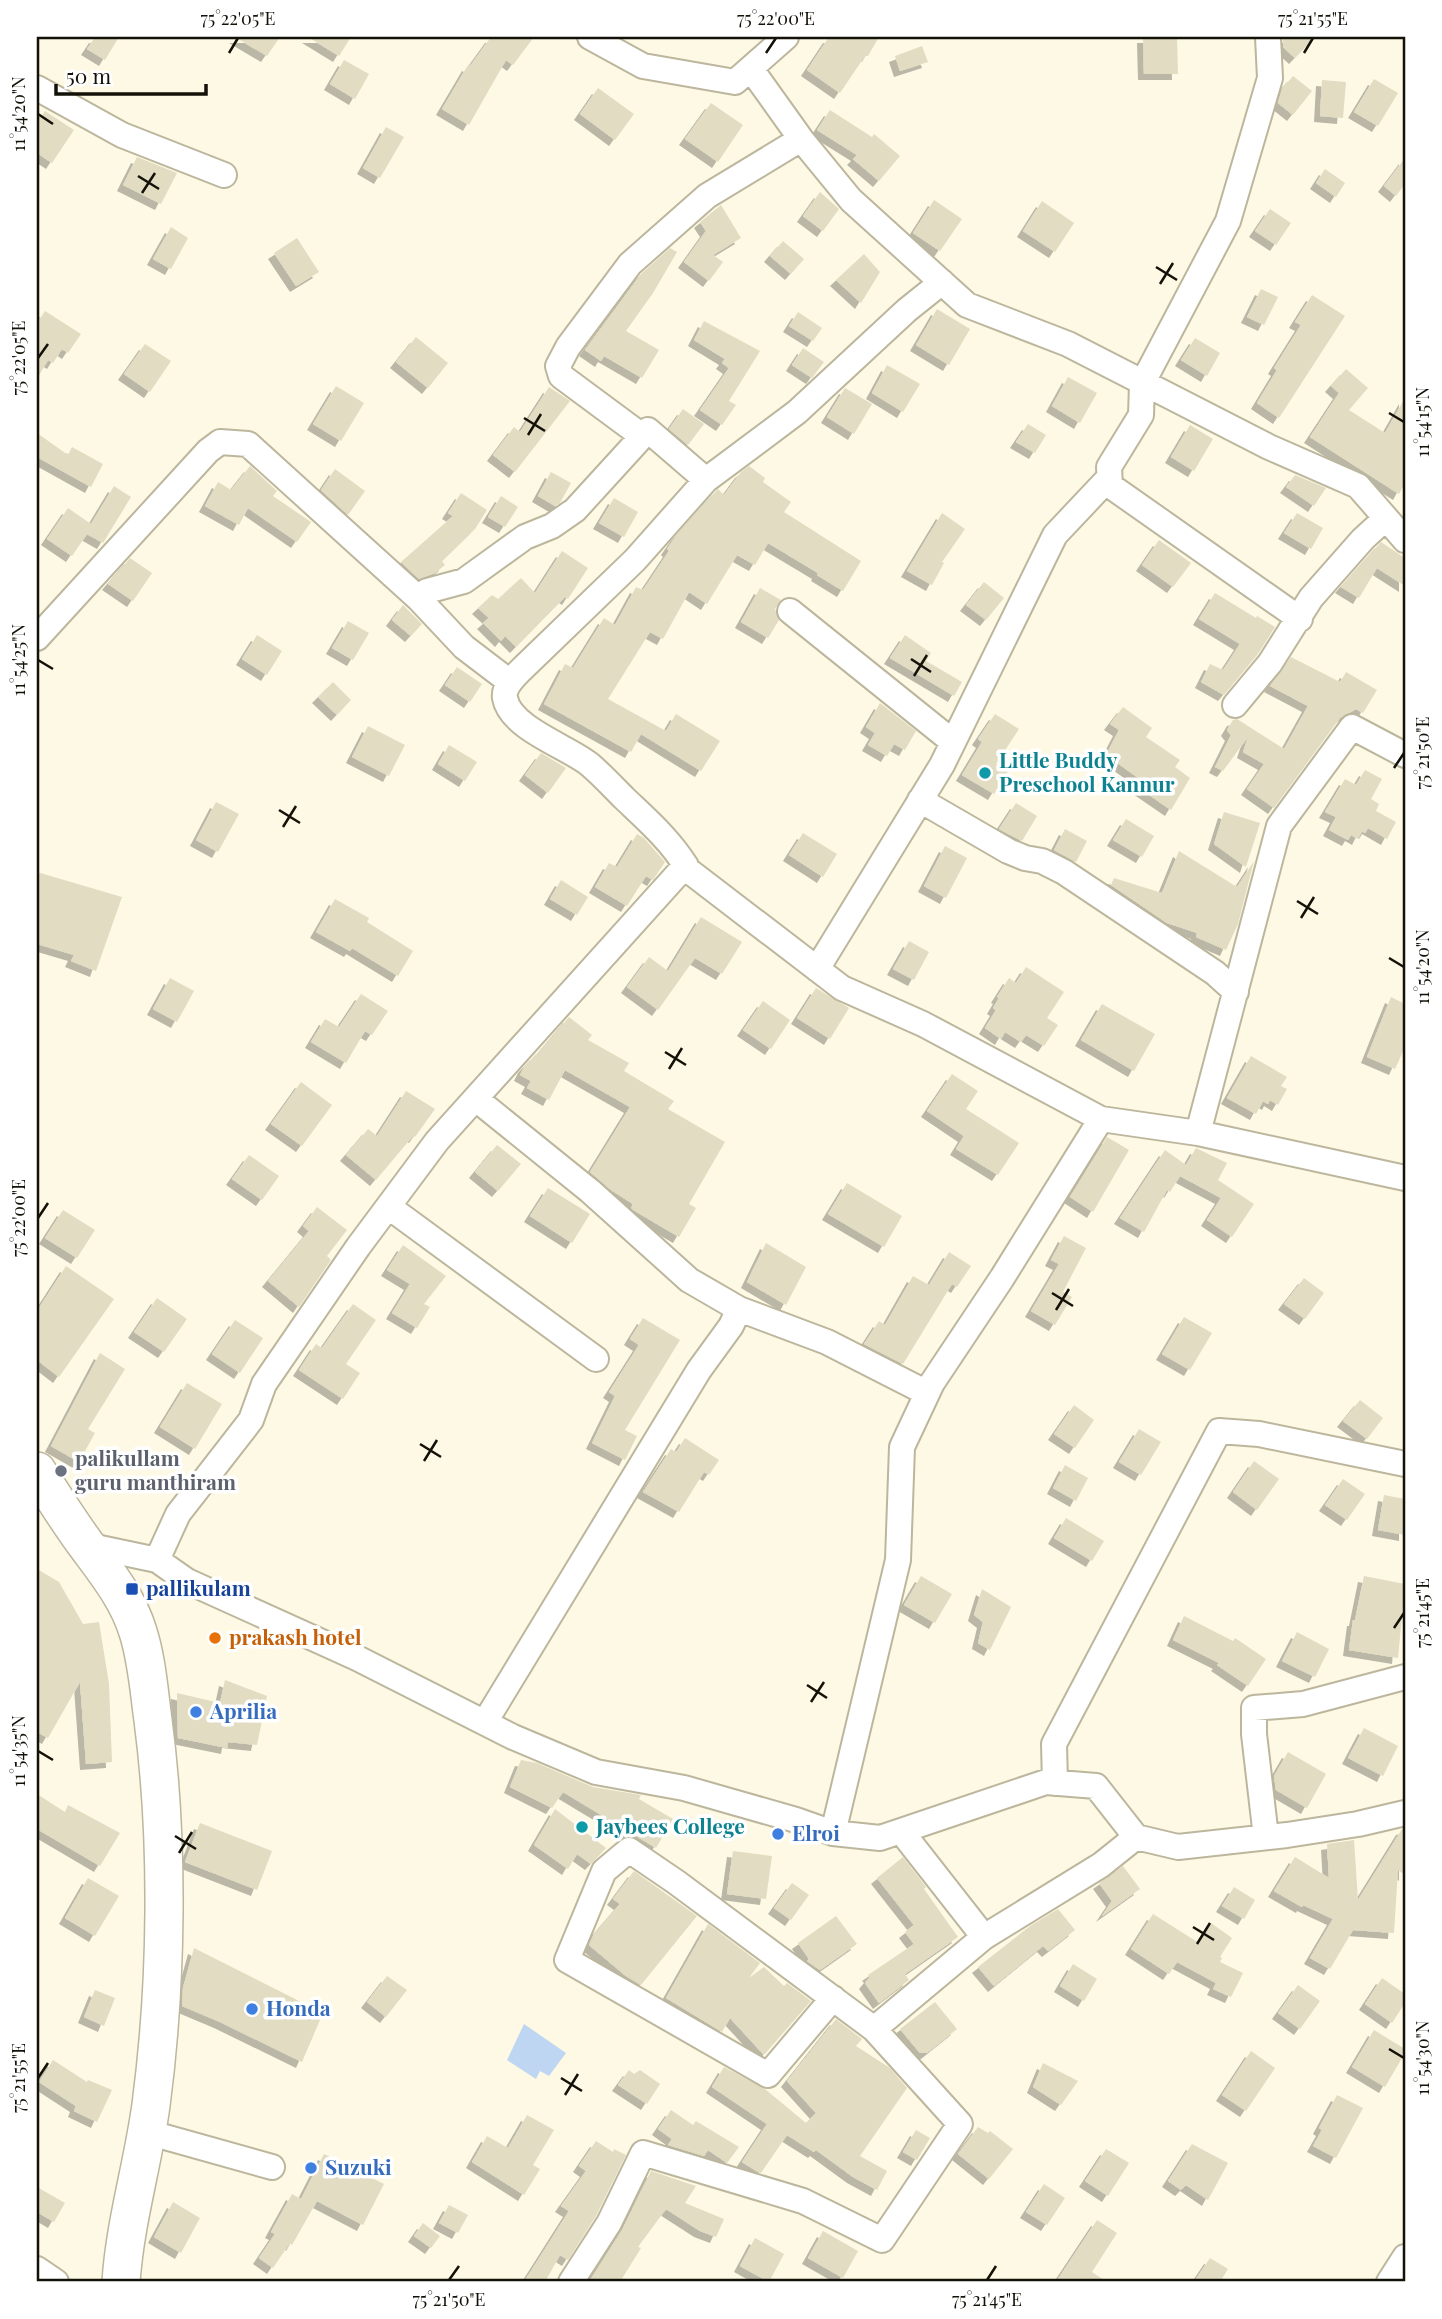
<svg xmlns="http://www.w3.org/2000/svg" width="1442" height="2319" viewBox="0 0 1442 2319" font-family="'Playfair Display',serif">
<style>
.water{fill:#bed6f2}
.building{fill:#e2dcc2;filter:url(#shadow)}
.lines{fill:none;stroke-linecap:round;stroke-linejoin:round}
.minor-casing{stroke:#bcb69d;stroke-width:28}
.highway-casing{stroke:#bcb69d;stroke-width:40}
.minor{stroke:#fff;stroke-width:24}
.highway{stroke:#fff;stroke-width:37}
.ticks{fill:none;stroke:#131108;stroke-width:2.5}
.culture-dot{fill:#0f9aa8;stroke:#fff;stroke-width:2.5}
.worship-dot{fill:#6b7280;stroke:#fff;stroke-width:2.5}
.transit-dot{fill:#1a4fb4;stroke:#fff;stroke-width:2.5}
.food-dot{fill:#e8710a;stroke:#fff;stroke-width:2.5}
.shop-dot{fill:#3f7fe0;stroke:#fff;stroke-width:2.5}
.labels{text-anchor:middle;stroke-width:7;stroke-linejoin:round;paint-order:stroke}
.culture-label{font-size:21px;font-weight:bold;fill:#0d838f;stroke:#fff;text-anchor:start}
.worship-label{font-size:21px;font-weight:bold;fill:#5b616d;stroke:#fff;text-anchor:start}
.transit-label{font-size:21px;font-weight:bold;fill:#164399;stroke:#fff;text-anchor:start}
.food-label{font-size:21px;font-weight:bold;fill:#c56008;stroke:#fff;text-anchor:start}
.shop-label{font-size:21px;font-weight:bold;fill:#366cbe;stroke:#fff;text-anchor:start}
.neatline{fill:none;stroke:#131108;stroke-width:2.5}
.ticks-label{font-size:18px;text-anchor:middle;fill:#131108}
</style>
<defs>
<filter id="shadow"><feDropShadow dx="-6" dy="6" stdDeviation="0" flood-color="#0004"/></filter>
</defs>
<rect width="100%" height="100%" fill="#fef9e4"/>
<path class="water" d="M524 2024 566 2053 549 2076 540 2071 536 2079 507 2060Z"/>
<path class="building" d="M95 37H119L105 60 87 49Z
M235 37H280L267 56Z
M308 37H351L339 56Z
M491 37H534L513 65 506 60 469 125 442 109 468 65 470 66Z
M829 37H879L868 56H865L840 93 807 70Z
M1143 37H1177L1178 74H1144Z
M1283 37H1315L1295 58 1283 47Z
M922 46 928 62 900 71 895 56Z
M344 60 369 74 355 99 330 84Z
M1293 76 1312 91 1293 115 1278 103 1282 89Z
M1374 79 1398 93 1378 126 1354 112Z
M1322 80 1346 82 1343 118 1320 116Z
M598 88 634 114 615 140 580 114Z
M711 103 743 125 718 162 685 139Z
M830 110 872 137 874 134 900 156 879 181 853 159 857 155 817 130Z
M45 111 74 130 52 163 37 153V123Z
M386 127 404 137 380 178 363 168Z
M137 157 177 173 161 204 123 185Z
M1405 158V184L1396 196 1384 186Z
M1325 169 1345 183 1336 197 1316 183Z
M820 192 839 209 823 231 803 216Z
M934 200 962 219 940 251 913 233Z
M1042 201 1074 223 1055 252 1023 231Z
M721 205 741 238 713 255 723 262 709 281 684 262 706 231 700 222Z
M1270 209 1291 223 1276 245 1255 231Z
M171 227 188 238 171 269 153 259Z
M297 238 319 272 296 286 274 253Z
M783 241 804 259 791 274 770 256Z
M670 248 677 252 653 293 626 331 659 350 642 378 604 356 601 361 585 350 641 274Z
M864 254 880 272 861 303 836 280Z
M1261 289 1278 297 1264 325 1247 317Z
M1312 295 1345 316 1279 418 1257 403 1277 370 1274 368 1301 325 1295 322Z
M937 309 970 329 949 365 916 345Z
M45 311 81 334 68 353 62 349 53 363 48 360 37 379V323Z
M798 312 822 328 813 341 789 326Z
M704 321 760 351 729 401 736 405 722 425 700 410 729 368 722 363 725 359 694 340Z
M416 337 448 363 428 388 396 362Z
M1195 338 1220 353 1207 376 1181 360Z
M145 344 171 361 150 392 124 374Z
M803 348 824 362 812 378 792 365Z
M887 365 920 384 903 412 872 393Z
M1346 369 1368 388 1349 410 1385 433 1405 398V483L1399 494 1310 437 1339 393 1331 386Z
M1068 377 1097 393 1080 423 1052 406Z
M336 386 364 403 341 441 313 424Z
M549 387 570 401 515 472 493 455 514 427 520 432Z
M845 388 872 404 854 434 827 417Z
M683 409 704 424 688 445 669 429Z
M1028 424 1046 435 1035 453 1016 442Z
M1190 425 1213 439 1194 471 1171 457Z
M37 433 68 455 72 447 103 464 91 487 37 457Z
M250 466 277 491 273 496 311 522 297 542 248 508 239 525 205 506 218 482 231 490Z
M749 466 765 478 763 482 791 502 784 512 861 561 843 591 817 575 818 573 768 543 755 565 737 555 707 604 689 592 663 639 650 632 608 699 666 731 676 714 720 741 701 771 641 734 631 752 544 704 565 664 573 668 604 618 615 625 636 587 643 590 669 551 667 549 676 536 716 491 718 489 724 495 741 472Z
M335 469 365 491 348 515 321 490Z
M551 472 571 483 560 503 555 506 538 496Z
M1295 475 1326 488 1314 506 1286 487Z
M114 486 131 497 103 543 87 534 72 556 47 539 68 508 91 524Z
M461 493 487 510 475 529 442 561 445 565 435 573 419 579 401 562 453 516 448 513Z
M501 496 518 507 505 527 488 517Z
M614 498 638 512 624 537 599 523Z
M942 513 965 529 942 562 944 563 932 585 907 571Z
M1297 513 1323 528 1311 549 1284 533Z
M1159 540 1191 563 1173 587 1142 565Z
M1381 542 1405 558V586L1377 568 1359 598 1341 587Z
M562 551 588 568 568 599 565 597 516 647 505 636 501 641 483 623 489 618 478 608 492 595 498 599 521 578 535 593Z
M130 558 152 573 133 601 108 584Z
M984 582 1004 598 986 620 966 605Z
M760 588 781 600 775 609 779 620 768 638 741 622Z
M1215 593 1256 618 1257 616 1275 627 1258 654 1224 695 1201 682 1210 664 1223 670 1240 644 1199 619Z
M403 605 422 624 411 636 392 620Z
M348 621 369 633 353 660 332 648Z
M257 635 282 651 267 675 242 659Z
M905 635 931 653 926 661 962 682 954 696 890 658Z
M1291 657 1340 682 1346 672 1377 690 1363 713 1356 709 1340 718 1274 808 1247 789 1264 764 1243 752 1248 737 1223 771 1215 767 1231 735 1227 730 1233 720 1237 719 1284 749 1308 706 1270 686Z
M457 667 482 684 470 702 445 685Z
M333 682 351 700 337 715 318 697Z
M880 703 916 731 905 750 894 744 887 756 868 745 875 733 866 727Z
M1123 707 1152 728 1146 737 1180 760 1175 767 1190 778 1171 810 1133 784 1137 777 1106 755 1119 730 1110 724Z
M995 714 1019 729 996 764 1008 771 994 794 962 775 982 742 978 739Z
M368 726 405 745 389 776 352 757Z
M449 745 477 762 465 781 438 764Z
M541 753 566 768 548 793 525 775Z
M1365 770 1382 779 1371 799 1379 804 1376 811 1396 822 1387 839 1368 828 1365 833 1362 831 1358 839 1351 835 1348 840 1329 830 1336 817 1325 812 1345 779 1356 785Z
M216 802 239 814 218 852 196 840Z
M1016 803 1037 816 1022 841 999 829Z
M1224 812 1260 823 1246 867 1214 844Z
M1126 819 1154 836 1142 857 1113 840Z
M1065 829 1087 841 1076 862 1054 850Z
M803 833 837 854 823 877 789 855Z
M637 834 644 838 665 862 653 880 646 876 627 906 595 887 609 863 617 867Z
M945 846 967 858 946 898 924 886Z
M1179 851 1237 887 1254 861 1238 924 1226 950 1196 937 1197 933 1167 923 1111 885 1114 878 1162 893Z
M37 872 122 897 96 971 71 961 74 955 37 944Z
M561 880 588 897 577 915 550 899Z
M335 899 369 918 367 922 413 951 398 976 352 948 350 951 316 932Z
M701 917 742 942 722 974 695 958 658 1010 627 987 649 957 668 971Z
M909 941 929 952 914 980 893 969Z
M1026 967 1064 992 1047 1018 1058 1025 1044 1046 1026 1035 1021 1042 1005 1032 1001 1039 985 1028 996 1010 993 1008 999 998 997 997 1009 978 1016 983Z
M170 978 194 991 177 1022 153 1009Z
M816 988 849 1008 830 1039 797 1018Z
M361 994 388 1011 372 1035 365 1031 346 1063 311 1042 325 1019 339 1027Z
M1391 997 1405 1004V1047L1395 1069 1367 1057Z
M763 1001 790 1020 771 1049 743 1030Z
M1102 1004 1155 1034 1134 1071 1081 1040Z
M569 1017 592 1035 588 1040 629 1063 624 1071 674 1101 668 1109 725 1142 689 1204 696 1208 679 1237 635 1211 631 1208 633 1204 611 1190 590 1172 630 1107 565 1070 549 1100 527 1088 531 1081 520 1075 524 1067 536 1054 537 1055Z
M1251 1056 1287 1077 1281 1086 1287 1089 1278 1105 1270 1100 1268 1104 1263 1101 1256 1114 1227 1098Z
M952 1074 978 1091 966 1109 1019 1143 998 1175 956 1149 964 1136 927 1111Z
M301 1082 332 1105 302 1146 271 1124Z
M406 1091 435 1109 415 1137 413 1136 376 1180 346 1155 368 1129 377 1136Z
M1107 1137 1129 1150 1093 1212 1070 1197Z
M497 1145 521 1164 498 1191 475 1172Z
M1196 1148 1227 1163 1218 1180 1254 1204 1232 1237 1207 1220 1221 1198 1180 1176 1170 1192 1167 1190 1144 1232 1120 1218 1165 1150 1186 1165Z
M249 1155 279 1176 262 1200 232 1179Z
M847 1183 902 1216 884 1247 828 1214Z
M548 1188 590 1214 572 1243 530 1216Z
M317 1207 347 1230 327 1256 331 1260 299 1307 268 1281 309 1231 303 1226Z
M63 1210 95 1230 77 1258 45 1238Z
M1064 1236 1086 1248 1063 1292 1072 1297 1055 1325 1031 1311 1059 1264 1051 1260Z
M766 1243 806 1267 786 1305 747 1282Z
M403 1245 446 1276 424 1304 430 1307 417 1328 392 1313 410 1284 387 1270Z
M949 1252 971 1266 957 1287 952 1284 903 1364 864 1344 879 1321 885 1325 913 1276 929 1285Z
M66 1266 114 1299 59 1377 37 1360V1311Z
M1304 1278 1324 1293 1305 1319 1284 1304Z
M157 1298 187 1319 164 1352 134 1332Z
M353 1304 376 1320 346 1364 360 1373 343 1399 299 1370 316 1344 322 1348Z
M1184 1317 1212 1333 1190 1370 1162 1354Z
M643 1318 680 1340 625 1430 637 1436 625 1460 592 1443 615 1396 609 1392 639 1345 630 1339Z
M235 1320 263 1338 240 1373 212 1354Z
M100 1353 125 1369 88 1429 95 1433 79 1462 51 1446Z
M187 1383 222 1404 195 1449 160 1427Z
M1360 1400 1383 1418 1367 1439 1343 1421Z
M1074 1405 1094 1420 1075 1448 1054 1434Z
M1139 1429 1161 1442 1141 1475 1119 1462Z
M685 1438 719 1460 709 1475 704 1472 679 1512 643 1492 671 1449 676 1452Z
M1254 1461 1279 1479 1257 1510 1233 1492Z
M1065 1465 1088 1478 1076 1501 1053 1488Z
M1343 1479 1365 1494 1347 1520 1325 1505Z
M1384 1495 1405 1499V1535L1378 1530Z
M1066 1518 1104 1541 1092 1561 1054 1538Z
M37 1569 59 1582 83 1624 99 1622 109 1684 112 1762 86 1764 80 1682 48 1738 37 1732Z
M921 1576 952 1594 935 1623 904 1605Z
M1364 1576 1405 1584 1398 1658 1349 1650 1353 1620H1355Z
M982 1589 1011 1607 990 1650 978 1643 983 1622 974 1615Z
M1184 1616 1233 1641 1235 1638 1266 1659 1248 1686 1217 1665 1219 1663 1173 1640Z
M1297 1632 1329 1649 1315 1677 1282 1661Z
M225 1680 267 1696 257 1745 228 1742 227 1748 178 1738 177 1693 220 1703Z
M1364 1728 1398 1746 1383 1776 1348 1758Z
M1288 1752 1326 1774 1307 1808 1276 1790 1274 1776Z
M521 1760 537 1763 593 1787 641 1795 639 1799 673 1819 656 1848 563 1792 552 1808 510 1787Z
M37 1794 65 1812 68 1805 120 1833 100 1866 37 1829Z
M555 1809 606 1848 591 1864 577 1854 568 1869 534 1845Z
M200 1823 272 1851 257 1890 185 1862Z
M1405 1828V1875L1398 1870 1394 1933 1353 1930 1330 1969 1310 1958 1333 1919 1303 1905 1302 1907 1274 1891 1295 1857 1329 1878 1327 1844 1354 1840 1358 1900 1402 1829Z
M733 1851 772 1856 766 1899 727 1894Z
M903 1857 926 1887 924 1889 958 1937 905 1974 909 1980 879 2003 865 1983 870 1977 868 1975 914 1944 905 1932 914 1925 877 1878Z
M1123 1866 1140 1889 1102 1916 1112 1901 1099 1883Z
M634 1871 697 1916 641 1985 626 1976 589 1945 594 1934 620 1904 613 1899Z
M88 1878 119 1896 95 1936 65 1918Z
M792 1883 809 1895 791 1920 774 1908Z
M1234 1887 1255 1900 1244 1919 1222 1906Z
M1058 1909 1075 1930 1048 1951 1043 1946 994 1986 978 1967 1030 1926Z
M1153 1914 1199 1943 1211 1923 1232 1938 1220 1957 1222 1958 1220 1962 1243 1973 1231 1997 1213 1989 1216 1983 1177 1962 1169 1974 1131 1949Z
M836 1916 857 1944 820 1970 807 1961 809 1959 798 1943Z
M708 1924 760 1963 749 1978 764 1967 784 1986 787 1983 811 2001 764 2055 730 2018 722 2032 666 1998Z
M194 1948 323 2013 302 2062 220 2022 182 2006 183 1988Z
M1073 1964 1097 1979 1084 2001 1060 1986Z
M387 1976 407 1990 386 2017 367 2002Z
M1382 1978 1405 1994V2003L1392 2023 1365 2004Z
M1298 1985 1320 2001 1300 2029 1278 2013Z
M95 1990 115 1998 104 2026 84 2017Z
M935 2002 957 2029 927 2053H920L900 2029Z
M836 2019 862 2039 856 2046 890 2068 907 2088 860 2156 887 2171 877 2190 853 2177 816 2150 814 2152 787 2135 761 2173 758 2172 742 2162 767 2124 712 2087 724 2067 765 2089 806 2123 816 2113 787 2081Z
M1374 2030 1405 2049V2053L1385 2087 1352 2067Z
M1251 2051 1275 2068 1246 2111 1222 2095Z
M53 2060 87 2082 88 2080 112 2090 97 2122 74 2111 76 2106 39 2082Z
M1043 2063 1078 2081 1061 2105 1033 2087Z
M629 2070 634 2074 640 2070 660 2084 647 2104 618 2085Z
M1337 2095 1363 2108 1336 2158 1313 2146 1322 2130 1319 2128Z
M671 2110 693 2125 696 2121 739 2147 727 2163 708 2150 704 2156 668 2145 672 2139 658 2129Z
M527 2115 554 2130 533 2165 540 2169 524 2195 472 2162 487 2136 508 2148Z
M978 2127 988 2133 990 2131 1013 2149 989 2179 958 2154Z
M916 2130 930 2138 917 2160 903 2152Z
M596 2141 613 2152 614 2149 626 2155 596 2216 568 2260 560 2255 545 2282H524L569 2211 561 2206 586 2171 579 2166Z
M1192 2144 1228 2163 1208 2200 1186 2185 1181 2190 1168 2181Z
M1106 2149 1129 2163 1108 2196 1085 2181Z
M324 2154 384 2184 363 2225 317 2201 292 2245 290 2243 273 2268 259 2258 275 2234 271 2232 292 2194 301 2199Z
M651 2171 696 2186 685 2203 724 2219 716 2237 700 2231 666 2209 638 2247 641 2248 620 2282H589L622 2230Z
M1044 2184 1065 2198 1047 2225 1026 2212Z
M37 2187 65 2203 54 2222 37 2212Z
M173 2202 200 2218 181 2253 154 2237Z
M449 2205 468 2215 458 2233 439 2223Z
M1097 2220 1117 2233 1092 2272 1107 2282H1056Z
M423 2223 440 2236 431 2248 414 2236Z
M823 2231 858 2251 843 2278 808 2258Z
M755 2238 784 2254 769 2282 740 2266Z
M1210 2258 1228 2269 1220 2282H1194Z"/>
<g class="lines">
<defs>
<path id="minor" d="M590 37 643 66 735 82 786 37
M751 69 801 139 851 200 967 305 1068 344 1269 447 1358 486 1405 540
M37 88 122 135 224 175
M642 436 561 376 558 366 568 347 630 264 707 196 801 139
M1110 486 1109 467 1141 415 1142 384 1228 221 1270 78 1268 37
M790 611 953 742
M37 638 208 451 220 442 248 444 418 598
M510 682 464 647 418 598 427 591 464 581 525 537 552 526 575 510 648 430 706 480
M1235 705 1270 663 1311 598 1363 539 1386 518
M1405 755 1352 727 1279 826 1198 1133 1405 1178
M920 800 1008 851 1025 858 1042 861 1064 872 1215 973 1236 992
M684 867 686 866C669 839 647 820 624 798 613 787 601 774 589 764 568 747 510 728 505 698 503 686 516 675 524 667L635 560 706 480 797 412 907 310 942 282
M817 969 942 765 1055 535 1105 482 1300 619
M476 1099 590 1191 689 1280 739 1309 731 1326 699 1370 485 1722
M389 1207 596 1359
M739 1309 827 1342 927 1393
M86 1545 157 1560 187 1581 357 1658 513 1737 596 1772 684 1788 796 1820 833 1833 880 1838 1046 1782 1096 1786 1136 1837 1178 1847 1287 1835 1358 1824 1405 1813
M157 1560 178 1514 251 1420 264 1384 358 1247 437 1141 684 867 842 988 923 1024 1101 1119 1198 1133
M1055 1783 1054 1744 1219 1431 1259 1434 1405 1464
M833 1833 898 1560 902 1447 932 1383 1002 1278 1101 1119
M1266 1837 1254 1734V1708L1303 1704 1405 1677
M984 1937 1101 1865 1136 1837
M833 1998 768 2075 567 1960 604 1871 629 1850 676 1882 874 2029 984 1937 901 1831
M147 2132 272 2167
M37 2269 56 2282
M571 2282 609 2223 643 2153 803 2201 882 2240 960 2124 874 2029
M1389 2282 1405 2257"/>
<path id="highway" d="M37 1471C53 1496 69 1522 87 1546 107 1573 128 1599 138 1632 147 1660 149 1691 153 1720 169 1841 167 1984 151 2105 143 2164 125 2222 121 2282"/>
</defs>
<use href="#minor" class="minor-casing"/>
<use href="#highway" class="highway-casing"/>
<use href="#minor" class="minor"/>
<use href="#highway" class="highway"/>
</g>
<path class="ticks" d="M229 53 238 38M766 53 776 38M1304 53 1313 38M38 114 53 124M138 176 159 189M142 193 155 173M1156 267 1177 280M1160 284 1173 263M38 358 48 344M1389 413 1404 422M524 418 545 431M528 435 541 414M911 659 931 672M38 660 53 669M914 676 927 655M1394 768 1404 753M279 810 300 823M283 827 296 806M1297 901 1318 914M1301 918 1314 897M1389 958 1404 967M665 1052 686 1065M669 1069 682 1048M38 1218 48 1203M1052 1293 1073 1306M1056 1310 1069 1289M420 1444 441 1457M424 1461 437 1440M1394 1628 1404 1613M807 1685 827 1698M811 1702 824 1682M38 1751 53 1760M175 1836 196 1849M179 1853 192 1832M1193 1927 1214 1940M1197 1944 1210 1923M1389 2049 1404 2058M38 2078 48 2063M561 2078 582 2091M565 2095 578 2074M449 2280 459 2266M987 2280 996 2266"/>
<g class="culture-dot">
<circle cx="985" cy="773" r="7"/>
<circle cx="582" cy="1827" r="7"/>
</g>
<circle class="worship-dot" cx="61" cy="1471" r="7"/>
<rect class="transit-dot" x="125" y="1582" width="14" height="14" rx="3.5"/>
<circle class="food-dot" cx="215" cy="1638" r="7"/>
<g class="shop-dot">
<circle cx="196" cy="1712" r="7"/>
<circle cx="778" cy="1834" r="7"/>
<circle cx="252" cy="2009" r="7"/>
<circle cx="311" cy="2168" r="7"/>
</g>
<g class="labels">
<g class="culture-label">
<text x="999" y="768">Little Buddy<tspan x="999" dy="24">Preschool Kannur</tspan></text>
<text x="596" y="1834">Jaybees College</text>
</g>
<g class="worship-label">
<text x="75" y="1466">palikullam<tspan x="75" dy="24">guru manthiram</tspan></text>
</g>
<g class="transit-label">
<text x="146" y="1596">pallikulam</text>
</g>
<g class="food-label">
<text x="229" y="1645">prakash hotel</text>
</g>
<g class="shop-label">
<text x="210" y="1719">Aprilia</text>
<text x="792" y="1841">Elroi</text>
<text x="266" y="2016">Honda</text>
<text x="325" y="2175">Suzuki</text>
</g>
</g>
<rect width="1442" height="2319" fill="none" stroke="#ffffff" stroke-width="77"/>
<path d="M56 84v10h150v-10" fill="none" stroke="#131108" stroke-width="3.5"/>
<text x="66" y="84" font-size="21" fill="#131108" stroke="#ffffff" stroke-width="5" paint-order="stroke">50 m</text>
<rect x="38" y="38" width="1366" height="2242" class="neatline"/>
<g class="ticks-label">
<text x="238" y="25">75°22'05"E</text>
<text x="776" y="25">75°22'00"E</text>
<text x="1313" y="25">75°21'55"E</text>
<text transform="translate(19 114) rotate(-90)" y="6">11°54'20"N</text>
<text transform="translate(19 358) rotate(-90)" y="6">75°22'05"E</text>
<text transform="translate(1423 422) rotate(-90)" y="6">11°54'15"N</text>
<text transform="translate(19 660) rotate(-90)" y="6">11°54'25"N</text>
<text transform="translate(1423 753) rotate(-90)" y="6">75°21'50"E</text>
<text transform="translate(1423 967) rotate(-90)" y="6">11°54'20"N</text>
<text transform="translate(19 1218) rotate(-90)" y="6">75°22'00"E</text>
<text transform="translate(1423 1613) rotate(-90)" y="6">75°21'45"E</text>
<text transform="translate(19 1751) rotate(-90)" y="6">11°54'35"N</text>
<text transform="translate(1423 2058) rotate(-90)" y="6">11°54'30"N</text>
<text transform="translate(19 2078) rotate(-90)" y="6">75°21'55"E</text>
<text x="449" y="2306">75°21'50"E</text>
<text x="987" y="2306">75°21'45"E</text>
</g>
</svg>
